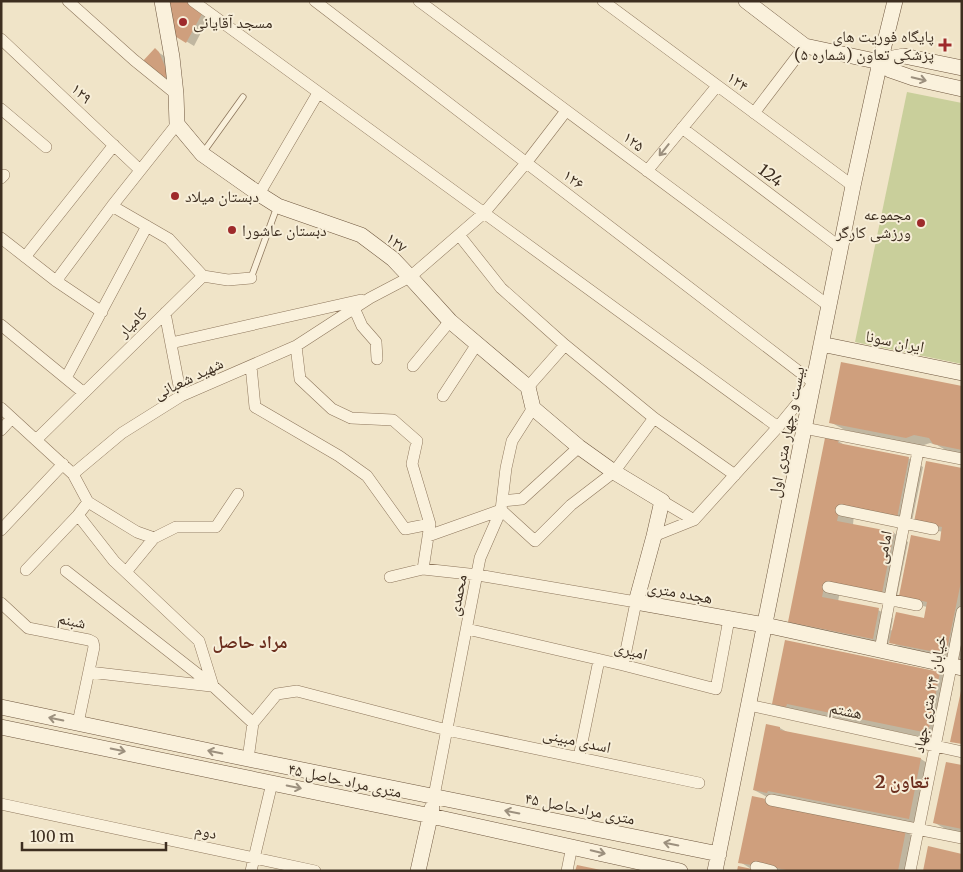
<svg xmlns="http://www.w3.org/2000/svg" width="963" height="872" viewBox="0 0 963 872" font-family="Merriweather,'Noto Naskh Arabic',serif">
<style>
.green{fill:#c9cf9b}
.shadow{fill:#0003}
.building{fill:#cf9f7d}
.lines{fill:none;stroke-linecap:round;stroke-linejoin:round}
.lane-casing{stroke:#8d765c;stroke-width:7}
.street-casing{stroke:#8d765c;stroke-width:12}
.secondary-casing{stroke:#6f573f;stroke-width:16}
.lane{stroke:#faf1dc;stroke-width:5.5}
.street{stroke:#faf1dc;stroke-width:11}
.secondary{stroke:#faf1dc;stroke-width:15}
.oneway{stroke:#9c907e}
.poi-dot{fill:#9e2a2b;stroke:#f7eed8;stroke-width:2}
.labels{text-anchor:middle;stroke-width:4;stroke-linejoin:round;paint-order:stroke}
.poi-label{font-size:16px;fill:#3d2e20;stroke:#f7eed8;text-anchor:start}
.street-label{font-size:16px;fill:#3d2e20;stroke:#f7eed8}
.neighbourhood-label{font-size:18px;font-weight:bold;fill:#6b2e1e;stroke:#f7eed8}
</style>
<rect width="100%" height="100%" fill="#f0e4c8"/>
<path class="green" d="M907 92 962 103V364L855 342Z"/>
<path class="shadow" d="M185 1 209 17 194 46 171 32Z
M155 50 164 56 173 78 167 81 144 62Z
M962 387V454L949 452 937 445 930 443 921 446 845 430 830 422Z
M838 441 846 446 908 458 923 467 911 526 854 514 853 525 894 533 908 542 896 601 840 590 838 602 878 610 893 618 891 630 893 631 925 619 927 607 915 604 941 543 943 532 930 529 962 469V656L961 662 906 650 889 641 888 646 804 630 789 622Z
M940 673 954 682 942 741 801 712H788L773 703Z
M780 728 787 732 921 759 935 768 923 827 769 798 754 790Z
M962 767V834L949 831 935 823Z
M765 800 773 805 906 832 920 840 914 871 753 870 740 862Z"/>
<path class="building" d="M167 1H186L203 12 186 43 170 33Z
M155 48 159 52 169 76 162 79 142 62Z
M841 362 962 386V450L933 444 929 438 914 435 906 438 829 423Z
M825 438 839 440 838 443 909 457 897 518 840 507 837 521 894 532 882 593 825 582 822 597 879 608 873 639 788 622Z
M926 461 962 468V577L946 654 889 643 896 612 924 618 927 602 899 596 911 535 940 541 941 533 942 527 914 522Z
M785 640 940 672 928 733 787 704 786 707 772 704Z
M961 691H962V744L950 742Z
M766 724 780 727V730L921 758 909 819 768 791 767 793 753 790Z
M946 762 962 765V829L933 823Z
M752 796 766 799 765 802 906 830 898 871H791L753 863 752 865 738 863Z
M928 846 962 854V871H923Z
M577 865 601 870V871H575Z
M738 866 752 869 751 871H737Z"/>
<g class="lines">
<defs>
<path id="lane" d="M202 154 243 97
M251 278 277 207"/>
<path id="street" d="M68 1 134 60 176 94
M193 1 778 427
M315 1 814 383 778 427 694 520
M419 1 829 306
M603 1 853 186
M1 39 140 170
M1 109 46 147
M754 113 805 46
M682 128 841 248
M647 171 717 86
M1 178 4 175
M259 194 318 93
M112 206 169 239 203 276 228 280 251 278
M459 235 501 288 565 345
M1 238 56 281 102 312
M25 257 114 145
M56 281 112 206 177 124
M354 308 362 326 376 342 377 359
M165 313 181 396
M1 325 84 393
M171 343 361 300
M296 346 300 379 332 409 351 418 393 420 417 441 412 464 430 524 423 569
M251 366 255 407 339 456 367 476 405 529 430 524
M413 366 450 321
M66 378 147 226
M528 387 565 345 654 418 735 475
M443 396 477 344
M1 408 73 474 122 433 181 396 296 346 370 298 410 277 484 213 526 163 566 111
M804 428 962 459
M1 430 12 418
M36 440 203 276
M73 474 88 502 78 515 114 561 199 641 213 686
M502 501 522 499 579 447
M88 502 137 532 154 538 176 527H216L238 494
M841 510 933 529
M1 530 63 464
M428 536 501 510 535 541 571 505 614 472 654 418
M654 536 694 520 662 501
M26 570 78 515
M66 571 213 686 253 723 248 759
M126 572 154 538
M390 577 423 569 478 575 636 602 623 665
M828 587 917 605
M1 603 28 628 89 640 93 642 94 647 78 723
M467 629 623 665 716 689 729 619
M880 650 918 451
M89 672 211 686
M749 705 962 752
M253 723 277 694 297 691 447 730 699 783
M579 757 599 660
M434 796 480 558 501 510 506 468 512 441 533 408
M771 800 962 838
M1 804 315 871
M756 867 772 871
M251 871 272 783
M567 871 572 846
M910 871 962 612"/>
<path id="secondary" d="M162 1 172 57 176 94 177 124 202 154 259 194 278 206 361 235 393 259 410 277 450 321 528 387 533 408 579 447 614 472 662 501 654 536 636 602 765 625 962 668
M746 1 805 46 880 62 890 70 913 78 962 89
M880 62 893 58 904 56 962 68
M821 344 962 373
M1 707 248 759 719 854
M1 727 431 816 680 871
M418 871 432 808
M715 871 853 186 880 62 895 1"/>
</defs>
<use href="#lane" class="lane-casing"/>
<use href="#street" class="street-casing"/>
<use href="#secondary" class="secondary-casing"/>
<use href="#lane" class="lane"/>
<use href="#street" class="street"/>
<use href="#secondary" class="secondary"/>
</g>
<defs><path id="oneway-shaft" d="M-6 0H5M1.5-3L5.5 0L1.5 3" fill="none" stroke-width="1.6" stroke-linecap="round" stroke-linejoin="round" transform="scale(1.25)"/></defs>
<g class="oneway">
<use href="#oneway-shaft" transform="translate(919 79) rotate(13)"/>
<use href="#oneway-shaft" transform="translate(664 150) rotate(129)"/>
<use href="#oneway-shaft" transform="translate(56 719) rotate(-168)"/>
<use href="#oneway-shaft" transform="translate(118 750) rotate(12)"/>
<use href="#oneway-shaft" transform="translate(215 752) rotate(-168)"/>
<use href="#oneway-shaft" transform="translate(294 787) rotate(12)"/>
<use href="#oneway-shaft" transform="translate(512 812) rotate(-169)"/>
<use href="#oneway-shaft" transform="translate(671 844) rotate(-169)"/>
<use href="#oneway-shaft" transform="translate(598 852) rotate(13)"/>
</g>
<g class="poi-dot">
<circle cx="183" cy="22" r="5"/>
<path d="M942.5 37.5h5v5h5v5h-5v5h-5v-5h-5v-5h5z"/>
<circle cx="175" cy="196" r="5"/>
<circle cx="921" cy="223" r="5"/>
<circle cx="232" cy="230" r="5"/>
</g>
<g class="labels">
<g class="poi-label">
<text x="193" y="28">مسجد آقایانی</text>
<text x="934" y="42" text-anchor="end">پایگاه فوریت های<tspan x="934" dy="18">پزشکی تعاون (شماره ۵)</tspan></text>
<text x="185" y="202">دبستان میلاد</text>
<text x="911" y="220" text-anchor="end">مجموعه<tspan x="911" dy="18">ورزشی کارگر</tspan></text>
<text x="242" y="236">دبستان عاشورا</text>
</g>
<g class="street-label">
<text transform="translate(738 81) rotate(36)" y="6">۱۲۴</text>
<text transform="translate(82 93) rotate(43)" y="6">۱۲۹</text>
<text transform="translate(634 141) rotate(37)" y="6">۱۲۵</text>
<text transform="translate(771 175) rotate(37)" y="6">124</text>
<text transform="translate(574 179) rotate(37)" y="6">۱۲۶</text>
<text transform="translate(397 242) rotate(39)" y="6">۱۲۷</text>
<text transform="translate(132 322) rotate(-45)" y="6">کامیار</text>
<text transform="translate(895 341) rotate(11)" y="6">ایران سونا</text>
<text transform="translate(188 378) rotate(-26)" y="6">شهید شعبانی</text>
<text transform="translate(786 432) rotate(-79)" y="6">بیست و چهار متری اول</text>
<text transform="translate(883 547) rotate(-79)" y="6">امامی</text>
<text transform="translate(680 592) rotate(10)" y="6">هجده متری</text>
<text transform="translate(457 595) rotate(-79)" y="6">محمدی</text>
<text transform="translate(72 620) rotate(12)" y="6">شبنم</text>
<text transform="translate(631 650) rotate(14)" y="6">امیری</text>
<text transform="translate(929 694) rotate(-79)" y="6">خیابان ۲۴ متری جهاد</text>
<text transform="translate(846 710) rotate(12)" y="6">هشتم</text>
<text transform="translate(577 740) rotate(12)" y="6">اسدی مبینی</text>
<text transform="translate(345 780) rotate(12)" y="6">۴۵ متری مراد حاصل</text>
<text transform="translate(580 808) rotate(11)" y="6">۴۵ متری مرادحاصل</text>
<text transform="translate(206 831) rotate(12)" y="6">دوم</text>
</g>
<g class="neighbourhood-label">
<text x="250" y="648">مراد حاصل</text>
<text x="902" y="788">تعاون 2</text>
</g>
</g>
<rect width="963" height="872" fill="none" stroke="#3d2e20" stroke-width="5"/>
<path d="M22 842v8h144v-8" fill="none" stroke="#3d2e20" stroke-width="2.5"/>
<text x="30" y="842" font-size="15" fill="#3d2e20" stroke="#f7eed8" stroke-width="4" paint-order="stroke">100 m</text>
</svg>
